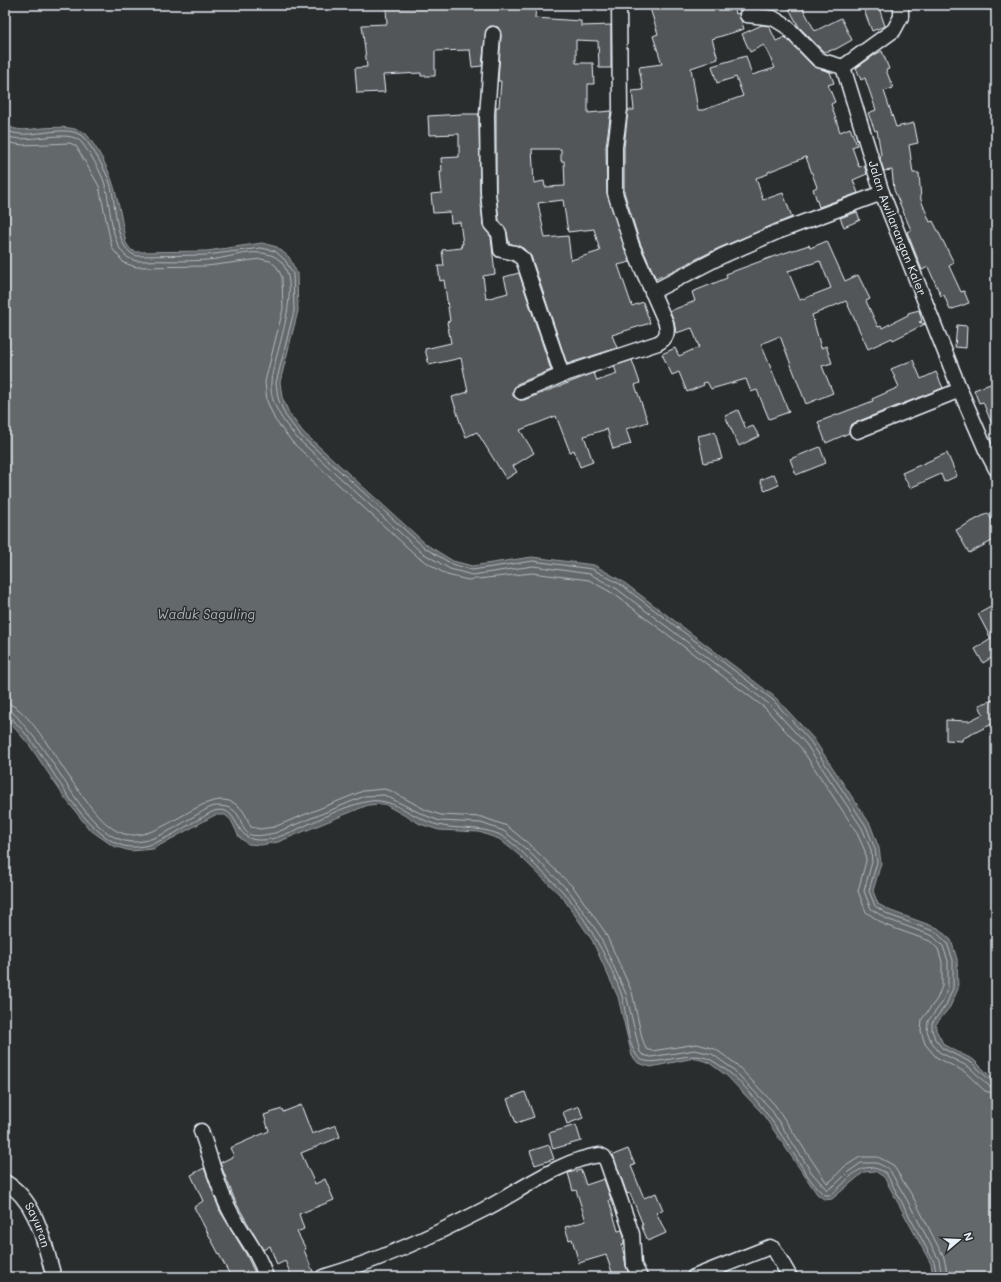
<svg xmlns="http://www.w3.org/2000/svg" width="1001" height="1282" viewBox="0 0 1001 1282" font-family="Mali,sans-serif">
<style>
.water{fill:#63686b;stroke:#989fa3}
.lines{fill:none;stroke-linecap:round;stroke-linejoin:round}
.shore{stroke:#b3bac0;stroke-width:1}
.building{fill:#535759;stroke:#e8f1f8;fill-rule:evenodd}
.minor-casing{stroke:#e8f1f8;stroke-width:17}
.minor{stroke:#2a2d2e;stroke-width:14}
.labels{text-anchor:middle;stroke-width:3;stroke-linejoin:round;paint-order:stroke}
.street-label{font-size:12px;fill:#e8f1f8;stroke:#2a2d2e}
.water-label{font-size:13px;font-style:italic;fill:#acb3b9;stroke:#2a2d2e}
</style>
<rect width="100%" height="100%" fill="#2a2d2e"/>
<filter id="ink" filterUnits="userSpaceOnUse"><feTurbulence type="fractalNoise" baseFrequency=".025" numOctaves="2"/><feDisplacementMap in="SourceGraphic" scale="8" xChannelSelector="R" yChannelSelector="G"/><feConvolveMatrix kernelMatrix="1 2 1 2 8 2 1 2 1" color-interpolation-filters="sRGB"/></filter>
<g filter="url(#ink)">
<path class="water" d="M5 124C17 133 29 129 43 128 56 127 73 126 85 133 89 136 91 141 94 145 116 177 119 207 126 243L131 250 137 252 207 251 262 243 277 247 289 257 297 273 298 311 280 382 282 397 289 413 303 432 427 545 453 561 472 566 532 557 594 565 622 581 775 697 813 738 870 824 879 848 881 863 873 891 878 904 891 911 938 928 951 940 957 959 958 989 950 1007 936 1024V1030L944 1045 974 1060 996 1082V1277H933L931 1264 884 1177 875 1171 864 1172 832 1199 825 1200 817 1194 762 1113 727 1076 708 1062 694 1058 651 1067 638 1063 632 1056 618 997 592 940 563 898 520 856 499 839 479 832 439 830 420 824 384 804 368 805 278 842 261 845 248 844 239 837 231 820 225 815H215L153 849 131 851 113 846 89 829 65 798 30 746 5 717Z"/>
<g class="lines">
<path class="shore" d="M5 129C24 144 68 120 84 138 93 148 106 171 110 183 117 204 114 250 137 256L207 255 261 248 275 251 285 260 293 274 294 311 276 383 278 398 285 415 300 435 425 548 452 564 472 570 533 561 592 569 620 584 773 700 810 741 866 826 875 849 877 862 869 891 875 906 889 915 936 932 947 943 953 960V988L946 1005 932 1023V1030L935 1039 942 1048 972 1063 992 1082 996 1083
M5 135C23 147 69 126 82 143 91 155 101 171 105 185 112 207 109 257 137 261 161 260 184 262 207 260 225 259 244 251 261 253 317 257 273 354 271 382 269 403 284 423 297 438L421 552 450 569 472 575 533 566 590 574 617 589 769 704 806 744 862 828 871 850 872 862 864 891 871 909 887 919 933 936 943 946 948 961V987L942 1003 928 1021 927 1031 931 1041 939 1052 969 1067 989 1086 996 1088
M5 142 22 145 70 143 76 146 99 186 112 248 124 263 136 267 207 266 261 259 270 261 277 267 282 277 283 309 265 382 267 401 275 420 293 443 418 557 447 575 468 580 532 573 589 580 614 594 765 708 801 748 856 831 865 851 866 861 858 891 866 912 885 925 930 941 938 949 942 962V986L937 999 922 1019 921 1031 925 1044 936 1057 965 1072 985 1091 996 1094
M5 703C36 704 80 815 119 832 161 851 212 772 243 811 247 816 248 822 251 827L260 829 274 827 363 791 384 789 391 791 426 810 441 815 482 817 507 826 530 845 574 888 605 932 632 992 642 1038 646 1049 652 1051 697 1044 715 1049 736 1064 775 1105 827 1183 832 1180 844 1167 860 1157H878L893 1165 913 1197 944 1258 948 1277
M5 709C13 710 18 718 23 724 35 738 46 752 56 768 73 793 97 839 131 842 155 843 178 825 198 814 204 811 210 806 217 806 247 806 236 829 251 835 259 837 268 834 275 833L365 796 384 795 424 815 440 821 481 823 504 831 526 849 570 892 600 936 626 994 640 1052 643 1055 651 1057 695 1050 712 1054 733 1069 770 1108 812 1173 827 1190 836 1184 848 1172 861 1163H877L889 1169 907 1200 939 1260 942 1277
M5 714 10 716C18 726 28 735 35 746 59 778 76 819 112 841 141 859 174 833 199 819 204 817 209 813 214 811 241 804 232 842 261 840 274 840 286 834 298 829 320 819 342 807 365 802 392 795 413 819 438 825 458 830 478 826 498 834 511 840 523 853 533 863 543 873 555 883 565 894 586 917 612 966 622 996 627 1013 626 1042 637 1056 649 1072 689 1047 711 1060 746 1079 774 1123 795 1156 804 1169 812 1186 825 1195H831C850 1180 859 1157 886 1173L934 1262 937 1277"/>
</g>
<path class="building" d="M403 5H536L535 18 581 21V26L611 25V68H599L598 41 576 40V63H593L594 84H588V113L611 111 606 147 607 193 630 262 618 265 632 306 643 302 650 323 612 335 617 348 567 364 531 256 523 248 509 243 507 232 499 220 496 192V107H499L501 81H498L501 35 498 27 490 26 486 30 482 66 472 67 470 50 435 51V76H421V73L383 75 385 92 357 93 355 68 367 67 362 25 387 24 386 7ZM532 149H561V161H564L565 186 545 187 544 181 534 183ZM563 200 568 232 594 229 600 251 571 260 568 236 545 238 538 203Z
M649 5H734L736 14 739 13 744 29 712 39 718 59 691 68 698 110H703L743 96 736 77 717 83 712 66 746 56 752 75 775 68 764 45 750 52 742 34 762 25 769 26 776 41 785 37 813 66 830 72 834 83 828 85 835 102 831 104 840 132 850 128 857 145 852 147 859 167 864 165 867 174 853 180 858 193 819 207 813 189 817 187 806 157 768 172V174L756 178 763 200 783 193 792 217 719 248 656 279 640 243 624 192V148L628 110H634L632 91 643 90 639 67 662 64 653 36 658 34Z
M787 5H801L815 31 841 18 852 40 836 49 824 52 799 27Z
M862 5H878L885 26 872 31Z
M882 51 889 69 886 70 893 88 884 91 896 127 914 123 918 143 909 145 913 173H919L921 200 930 222 933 221 954 263 949 266 961 292 964 291 969 303 950 310 944 295 941 296 928 267 922 270 907 232 911 230 894 190 892 170 884 171 880 159 881 154 877 130 875 131 868 113 876 110 865 78 861 80 856 68 876 54Z
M462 114H479L480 192 483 225 491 237 495 274 483 276 486 299 508 293 504 277 519 273 551 370 517 384 513 391V396L520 400H524L594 373 597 381 617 374 614 366 632 360 640 383 635 385 648 422 626 429 631 444 613 449 607 429 584 436 593 462 580 467 574 450 570 452 556 416 520 430 534 453 513 466 517 472 506 479 477 432 466 437 460 422 452 397 468 392 461 358 429 365 425 349 451 343 447 322 450 321 444 280 440 281 438 266H444L442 250 462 248 461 244H463L460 222 451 223 450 212 433 213 431 194 442 193 440 172H442L441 158 459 157V134L429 135 428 116Z
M857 212 860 220 844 227 840 218Z
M827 241 845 281 858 275 870 299 866 301 878 327 881 326 882 328 908 315V313L919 310 922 321 919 322 925 324 893 340 892 338 868 349 846 301 812 315 821 348 826 346 832 363 822 366 833 393 806 404 780 336 761 344 789 412 769 419 757 390 751 392 746 379 711 389 707 382 703 383 704 385 687 392 679 372 672 375 662 354 675 348 679 356 699 347 692 328 676 333 674 321 670 311 695 301 692 292 727 278 726 274 775 256 809 245 810 248ZM820 261 831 288 800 300 788 271Z
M957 325 967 326 966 348 955 347Z
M913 360 921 379 936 372 943 388 854 423 850 426 849 433 826 443 818 422 873 401 872 399 899 387 891 369Z
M996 382V432H995L983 402 979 403 974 390Z
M738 410 746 429 753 426 759 436 739 446 725 416Z
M715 432 722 459 704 463 698 436Z
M820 447 826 463 796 475 790 459Z
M947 453 957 476 944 482 941 474 910 488 902 473Z
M774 474 779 485 765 491 760 480Z
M988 513 996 527V539L969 553 956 530Z
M996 604V655L983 663 975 649 991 639 978 614Z
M996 699V722L962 739V741L946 740V720L969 721 983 714 979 705Z
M525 1092 534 1117 516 1123 507 1099Z
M301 1105 312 1134 336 1125 340 1137 301 1153 315 1184 325 1179 334 1200 299 1214 304 1229 297 1232 306 1249 304 1250 314 1274 307 1277H292L285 1261 277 1265 270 1246 263 1250 236 1203 220 1163 234 1156 230 1148 269 1131 264 1115 282 1109 283 1112Z
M579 1106 583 1118 567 1124 563 1112Z
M576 1125 581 1141 553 1149 549 1133Z
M549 1145 554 1159 535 1165 530 1151Z
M628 1149 635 1165 631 1166 644 1198 656 1193 663 1210 656 1212 666 1233 648 1241 641 1225H643L630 1193 627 1194 613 1155Z
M204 1168 220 1211 246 1254 257 1277H231L194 1207 203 1201 191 1175Z
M581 1170 586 1185 604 1179 611 1199 609 1200 618 1231 622 1230 624 1236V1245H622L626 1266 630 1277H617L616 1274 613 1275 606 1255 579 1263 572 1239 569 1240 565 1227 586 1221 576 1190 573 1191 568 1173Z"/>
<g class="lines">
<defs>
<g id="minor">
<path d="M747 15 773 18 786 26 819 60 843 67"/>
<path d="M493 34 487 115 488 192 491 224 499 233 501 250 515 253 523 259 562 375"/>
<path id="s1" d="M843 67 882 193 960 390 986 450 996 469"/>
<path d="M843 67 894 30 901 17V5"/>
<path d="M652 292 722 256 777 232 882 193"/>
<path d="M521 392 562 375 658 343C667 338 668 333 666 323L632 246 615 193V147L620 109 619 5"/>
<path d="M857 431 960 390"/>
<path d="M201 1131C210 1155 216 1183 228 1207 240 1232 258 1250 266 1277"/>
<path id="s2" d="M5 1182C38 1201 44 1244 54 1277"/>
<path d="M323 1277C380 1260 430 1237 483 1210 517 1193 562 1159 600 1155L604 1157 607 1162 632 1234 634 1265 640 1277"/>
<path d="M694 1277 770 1247 774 1249 790 1277"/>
</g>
</defs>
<use href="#minor" class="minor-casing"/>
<use href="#minor" class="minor"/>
</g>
</g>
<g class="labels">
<g class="street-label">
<text dy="4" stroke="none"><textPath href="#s1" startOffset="170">Jalan Awilarangan Kaler</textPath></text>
<text dy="4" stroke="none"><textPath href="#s2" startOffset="55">Sayuran</textPath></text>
</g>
<g class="water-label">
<text x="206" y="619">Waduk Saguling</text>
</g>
</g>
<rect width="1001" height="1282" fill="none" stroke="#2a2d2e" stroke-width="20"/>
<rect x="10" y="10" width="981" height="1262" fill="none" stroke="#e8f1f8" stroke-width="1.5" filter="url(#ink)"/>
<g transform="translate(959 1240) rotate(71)" stroke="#2a2d2e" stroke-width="3" paint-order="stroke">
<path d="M0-3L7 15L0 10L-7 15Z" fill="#e8f1f8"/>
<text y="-6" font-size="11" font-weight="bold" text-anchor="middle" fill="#e8f1f8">N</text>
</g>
</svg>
